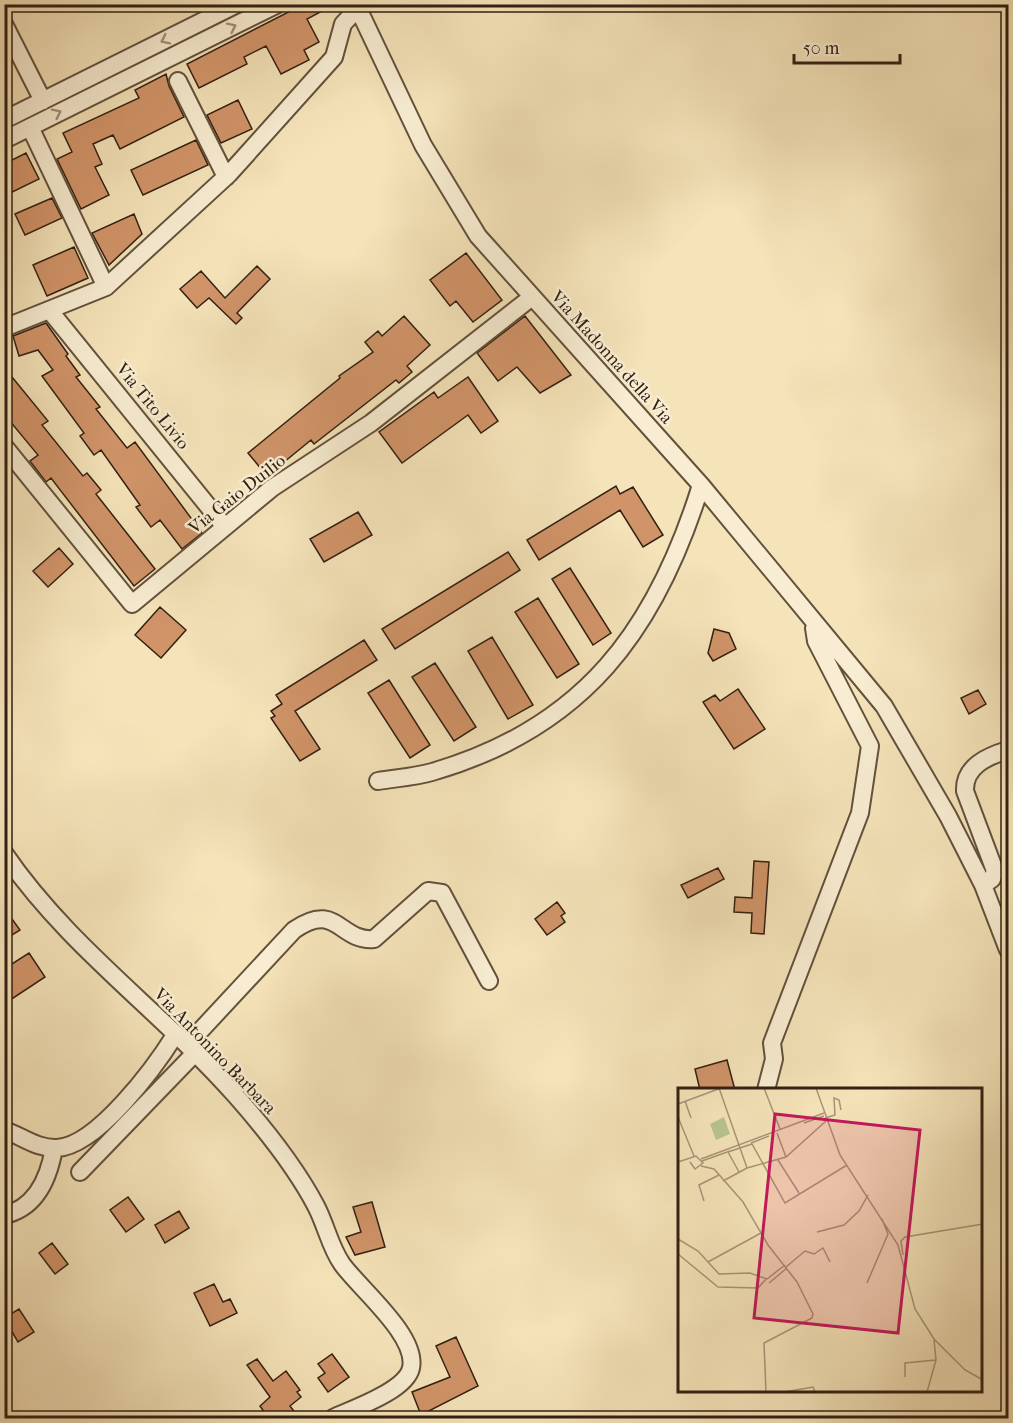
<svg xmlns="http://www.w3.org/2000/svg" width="1013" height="1423" viewBox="0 0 1013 1423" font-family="'IM FELL French Canon',serif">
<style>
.building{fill:#d19469;stroke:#322013;stroke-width:1.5}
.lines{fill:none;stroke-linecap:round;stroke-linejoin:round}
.minor-casing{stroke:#63513c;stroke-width:20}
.minor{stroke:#f8edd2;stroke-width:16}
.oneway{stroke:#9f917c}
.labels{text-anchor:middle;stroke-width:5;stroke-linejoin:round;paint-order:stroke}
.street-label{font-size:18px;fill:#322013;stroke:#f8edd2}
.inset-road{fill:none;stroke:#a79577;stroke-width:1.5}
.view{fill:#c2185b;fill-opacity:0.15;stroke:#c2185b;stroke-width:3}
.inset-edge{fill:none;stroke:#322013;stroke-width:3}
</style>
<rect width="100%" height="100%" fill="#f5e3b9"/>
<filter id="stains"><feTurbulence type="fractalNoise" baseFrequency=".00333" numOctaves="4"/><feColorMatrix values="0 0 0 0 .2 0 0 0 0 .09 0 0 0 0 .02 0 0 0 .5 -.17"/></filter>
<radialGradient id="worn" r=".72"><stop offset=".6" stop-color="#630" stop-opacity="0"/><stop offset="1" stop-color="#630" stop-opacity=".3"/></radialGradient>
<path class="building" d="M304 4H335L307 19 319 42 304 50 309 60 281 74 266 46 244 57 247 64 199 88 187 64Z
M166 74 169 86 184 117 120 149 113 135 93 144 102 164 95 167 109 195 81 209 57 159 72 152 63 133 139 98 135 90Z
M238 100 252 129 221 143 207 115Z
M196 140 208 165 143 195 131 170Z
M26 153 39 179 4 196V164Z
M52 198 62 218 25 235 15 214Z
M134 214 142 234 109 265 92 233Z
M74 247 88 278 47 296 33 265Z
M466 253 502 300 473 322 456 301 450 306 430 280Z
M257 266 270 279 237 313 242 318 236 324 209 298 197 308 180 289 201 271 225 298Z
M404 316 430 345 407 366 412 372 399 383 396 380 314 444 311 440 267 476 248 453 340 378 339 376 373 352 365 342 378 331 382 336Z
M525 316 571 375 540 393 517 367 498 381 477 353Z
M46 323 68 354 66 356 80 375 76 377 100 407 96 409 127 448 135 442 202 533 182 549 160 520 151 527 136 507 140 505 101 450 94 455 80 436 84 433 42 376 53 370 38 350 19 356 13 336Z
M12 377 48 421 42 425 83 476 87 473 101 490 96 494 155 569 134 586 51 478 46 482 30 461 38 455 4 414V383Z
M468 377 498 421 481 433 468 415 402 463 379 432 434 392 438 398Z
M616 486 620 494 633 487 663 535 643 547 620 510 539 560 527 540Z
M358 512 372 535 324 562 310 539Z
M59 548 73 564 48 587 33 571Z
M508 552 520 570 395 649 382 629Z
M570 568 611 633 593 645 552 579Z
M538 598 579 664 557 678 515 612Z
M160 607 186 630 161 658 135 635Z
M714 629 729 633 736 649 713 661 708 653Z
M492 637 533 705 508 719 468 651Z
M364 640 377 660 295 711 320 749 300 761 271 718 275 716 271 711 282 704 276 695Z
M435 663 476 727 454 741 412 677Z
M389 680 430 745 410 758 368 693Z
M738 689 765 729 734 749 703 702 715 695 720 701Z
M978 690 986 704 969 714 961 698Z
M754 861 769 862 764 934 751 933 752 913 734 912 735 897 752 898Z
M718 868 724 879 688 898 681 885Z
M557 902 565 913 561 916 565 922 547 935 535 919Z
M4 908 20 930 4 940Z
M29 953 45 977 4 1004V969Z
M727 1060 735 1090H700L695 1069Z
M128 1197 144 1219 126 1232 110 1210Z
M372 1202 385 1247 355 1255 346 1237 361 1232 353 1207Z
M179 1211 189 1228 165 1243 155 1225Z
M52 1243 68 1264 55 1274 39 1253Z
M214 1284 223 1302 230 1299 237 1313 210 1326 194 1293Z
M19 1309 34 1332 18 1342 4 1318Z
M456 1337 478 1386 421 1415 412 1392 450 1377 436 1346Z
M332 1354 349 1377 328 1392 318 1378 325 1373 318 1364Z
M257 1359 273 1381 286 1371 300 1390 297 1392 301 1397 290 1406 300 1419H287L281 1412 269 1419 260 1406 270 1397 247 1365Z"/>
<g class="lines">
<defs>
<path id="minor" d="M356 4 423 145 478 236 701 485 884 706 948 816 983 885 1008 950
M4 24 43 101
M178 81 226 177
M4 120 237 4
M30 127 106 287
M4 140 278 4
M50 311 225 527
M4 328 106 287 229 174 334 57 343 24 358 8
M4 446 132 604 272 488 371 423 532 297
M378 781C396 778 415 777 432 772 584 728 656 630 701 485
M4 853C68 947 162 1012 236 1096 266 1130 295 1166 316 1206 326 1225 330 1247 342 1264 360 1289 418 1336 411 1368 406 1391 352 1409 333 1418
M983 885 992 879 995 871 965 791C964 766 988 756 1008 750
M187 1045 294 930C337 900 339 942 374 939L428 891 442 893 489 981
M766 1090 774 1059 772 1043 860 813 870 746 816 641 814 628
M4 1130C22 1136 37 1149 57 1148 97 1146 155 1067 175 1035
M80 1172 195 1053
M4 1215C37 1208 49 1177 54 1148"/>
</defs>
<use href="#minor" class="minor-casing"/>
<use href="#minor" class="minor"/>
</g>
<defs><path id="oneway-chevron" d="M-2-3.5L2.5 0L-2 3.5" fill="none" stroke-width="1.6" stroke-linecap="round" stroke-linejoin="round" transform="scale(1.5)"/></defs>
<g class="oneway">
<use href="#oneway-chevron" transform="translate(232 27) rotate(-26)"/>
<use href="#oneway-chevron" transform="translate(165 40) rotate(154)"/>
<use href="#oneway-chevron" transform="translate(57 113) rotate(-26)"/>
</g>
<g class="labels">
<g class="street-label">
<text transform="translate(612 357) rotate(48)" y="6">Via Madonna della Via</text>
<text transform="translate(153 406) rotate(51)" y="6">Via Tito Livio</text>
<text transform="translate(237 494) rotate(-38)" y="6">Via Gaio Duilio</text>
<text transform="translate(215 1051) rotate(46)" y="6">Via Antonino Barbara</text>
</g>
</g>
<g transform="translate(678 1088)">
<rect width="304" height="304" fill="#f5e3b9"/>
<path d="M46 29 52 46 38 52 32 36Z" fill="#b8c491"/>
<path class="inset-road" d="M41 0 69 80M86 0 102 41M138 0 162 67 220 157 237 221 256 251 287 282 305 292M7 13 13 30M0 16 43 0M0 29 16 68M147 30 157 27 156 10 161 12 163 22M126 35 146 28M99 45 108 69M73 55 91 48M23 71 146 25M100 72 121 105M24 73 52 63M0 74 18 68 25 75 17 81 12 74M23 78 36 81 65 114 90 157 119 194 135 226 134 230 86 255 88 304M61 84 50 64 74 56 107 115 169 77M45 93 69 80 108 69 148 33M26 113 21 97 41 87M139 144 166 137 181 123 190 107M0 151 20 163 41 186 72 185 89 191 107 177M0 166 40 199 80 200 88 191M225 167 223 153 227 149 305 136M30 174 83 145M108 179 127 163 136 166 145 160 152 174M91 195 109 180M189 195 210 146 204 131M227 289V275L258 272M106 304 135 299 137 304M249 304 258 272 256 252"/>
<path class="view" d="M97 26 242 42 220 245 76 230Z"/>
<rect width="304" height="304" class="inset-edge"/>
</g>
<rect width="1013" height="1423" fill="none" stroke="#f5e3b9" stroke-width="24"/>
<rect x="6" y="6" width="1001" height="1411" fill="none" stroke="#322013" stroke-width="3"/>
<rect x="12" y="12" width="989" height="1399" fill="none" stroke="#322013" stroke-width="1.5"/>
<path d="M794 54v9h106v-9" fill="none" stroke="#322013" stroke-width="3"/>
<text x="803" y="54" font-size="18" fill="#322013" stroke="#f8edd2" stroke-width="4.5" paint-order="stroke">50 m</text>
<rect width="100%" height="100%" filter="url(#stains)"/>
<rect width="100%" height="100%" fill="url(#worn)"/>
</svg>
